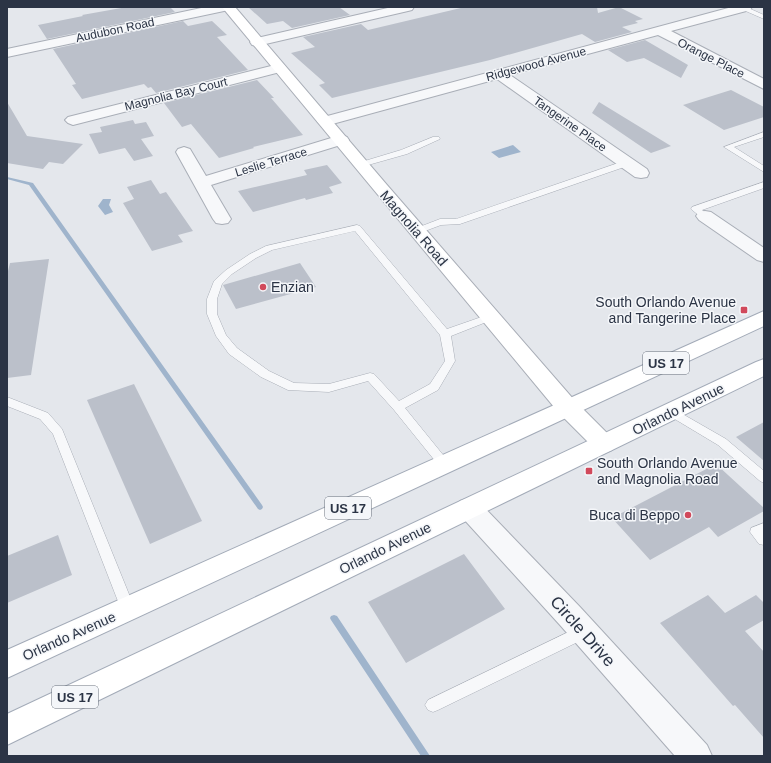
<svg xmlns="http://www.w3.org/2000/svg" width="771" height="763" viewBox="0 0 771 763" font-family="Helvetica,sans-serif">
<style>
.water{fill:#9fb4cc}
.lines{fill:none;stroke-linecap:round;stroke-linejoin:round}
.stream{fill:#9fb4cc;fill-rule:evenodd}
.building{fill:#bbc0ca}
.lane-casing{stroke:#a9aeb7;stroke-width:1}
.street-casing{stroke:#a9aeb7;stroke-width:2}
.secondary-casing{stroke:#a9aeb7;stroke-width:2}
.primary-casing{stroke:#a3abb8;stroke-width:2}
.lane{fill:#f7f8fa;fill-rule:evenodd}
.street{fill:#f7f8fa;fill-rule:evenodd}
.secondary{fill:#fff;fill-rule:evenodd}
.primary{fill:#fff;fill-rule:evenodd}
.poi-dot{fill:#d1495b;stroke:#f4f6f9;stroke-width:1.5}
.labels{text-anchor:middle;stroke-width:3;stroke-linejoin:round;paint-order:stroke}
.far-street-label{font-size:12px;fill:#2b3445;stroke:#f4f6f9}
.shield{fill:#f4f6f9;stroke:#676e7b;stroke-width:1}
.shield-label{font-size:13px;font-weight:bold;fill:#2b3445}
.street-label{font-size:14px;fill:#2b3445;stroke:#f4f6f9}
.poi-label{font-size:14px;fill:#2b3445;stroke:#f4f6f9;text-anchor:start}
.near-street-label{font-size:17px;fill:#2b3445;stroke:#f4f6f9}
</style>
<rect width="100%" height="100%" fill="#e4e7ec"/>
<path class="water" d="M513 145 521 152 499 158 491 152Z
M103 199H111L109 205 113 212 105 215 98 206Z"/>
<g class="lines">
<path class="stream" d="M7 177 33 183 262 505 263 507 262 509 260 510 258 509 29 185 7 179Z
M334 615 337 616 430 756H421L331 620 330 618 331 616Z"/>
</g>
<path class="building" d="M127 7H170L175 12 47 39 38 25 83 16 82 15Z
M248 7H339L350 15 292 28 283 21 267 24Z
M465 7H597L598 13 619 7 643 19 635 21 638 23 622 27 632 32 595 42 582 34 490 60 332 98 319 85 325 83 291 53 315 47 303 37 361 24 368 30Z
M183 21 188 26 212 21 227 35 217 37 248 70 156 93 151 87 148 88 144 84 82 99 72 85 76 84 53 49Z
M645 40 688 65 681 78 644 58 627 62 608 50Z
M257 80 274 98H271L303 135 253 147 254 148 219 158 191 124 182 127 164 103Z
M731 90 764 107V117L724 130 683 105Z
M7 102 27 136 83 144 63 164 49 162 43 169 7 163Z
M599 102 671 146 651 153 636 143 592 113Z
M133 120 135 124 146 122 154 136 141 139 153 156 134 161 125 148 99 154 89 134 102 132 100 127Z
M327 165 342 183 329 187 333 193 306 200 305 198 253 212 238 191 307 175 304 170Z
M151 180 160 194 166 192 193 231 178 235 183 242 152 251 123 203 134 199 127 187Z
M49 259 31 375 7 378V275L10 263Z
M300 263 316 287 236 309 223 285Z
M134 384 202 521 150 544 87 400Z
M764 422V461L736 437Z
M716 464 764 508V511L718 537 709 527 650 560 612 518Z
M58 535 72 575 7 603V556Z
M464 554 505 609 406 663 368 602Z
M708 595 725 613 756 595 764 603V620L745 631 764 652V738L735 705 733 706 660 623Z"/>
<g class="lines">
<defs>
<path id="lane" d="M741 7H746L764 15V19L741 9Z
M764 132V137L734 147 764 166V172L724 147Z
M433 137H439L440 139 407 154 361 167 357 165 358 163 401 150Z
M624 161H630L631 163 630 165 460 224 441 225 417 234 412 231 414 229 440 219H456Z
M764 182V188L702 210 709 216 708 218H702L691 209 692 207Z
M357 225 360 226 447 329 490 314 495 317 494 319 451 336 455 361 438 390 405 408 448 461 450 464 448 467 444 469 440 467 394 410 368 381 329 392 288 390 261 377 229 354 216 336 207 314V299L214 281 226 270 250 254 266 246ZM355 231 440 335 445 361 430 384 399 401 374 374 370 373 329 384 294 383 269 371 237 348 226 335 217 314V299L222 284 232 274 256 258 272 250Z
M7 397 48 413 62 429 135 609 133 613 128 615 123 613 121 609 53 434 40 419 7 406Z
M672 408 726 439 764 471V483L760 481 718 445 668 415 666 412 668 409Z
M764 523V545L759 544 750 532 751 528Z
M583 625 588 627 590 632 588 637 438 710 433 712 428 710 425 705 428 700Z"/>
<path id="street" d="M206 7H230L228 10 224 11 7 57V49Z
M392 7H414L412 10 408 11 257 46 252 45 250 42 252 39 257 38Z
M732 7H752L750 10 671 31 764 79V89L658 35 510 75 647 169 649 173 647 177 641 178 635 177 497 79 325 126 320 124 317 121 320 118Z
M279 64 284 65 286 68 284 71 73 125 68 123 65 120 68 117Z
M341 135 347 137 349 140 347 143 211 185 231 219 228 223 222 224 216 223 213 219 176 152 178 149 184 147 190 149 206 176Z
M705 211 711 212 764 248V262L757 260 699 220 696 216 699 212Z
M469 498 478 501 580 607 707 745 712 756H675L560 625 460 515 456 508 460 501Z"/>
<path id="secondary" d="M222 7H235L387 185 575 401 612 438 616 444 612 450 604 453 596 450 559 413Z"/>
<path id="primary" d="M764 311V326L7 678V650Z
M764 359V376L7 745V714L756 362Z"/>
</defs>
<use href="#lane" class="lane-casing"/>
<use href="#street" class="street-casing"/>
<use href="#secondary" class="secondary-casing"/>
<use href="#primary" class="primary-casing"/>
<use href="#lane" class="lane"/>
<use href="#street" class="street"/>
<use href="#secondary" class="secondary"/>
<use href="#primary" class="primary"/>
</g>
<g class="poi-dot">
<circle cx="263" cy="287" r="4"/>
<rect x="740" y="306" width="8" height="8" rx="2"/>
<rect x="585" y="467" width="8" height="8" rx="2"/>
<circle cx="688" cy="515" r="4"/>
</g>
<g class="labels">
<g class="far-street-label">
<text transform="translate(115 30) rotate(-12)" y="4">Audubon Road</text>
<text transform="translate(711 58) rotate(27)" y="4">Orange Place</text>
<text transform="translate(536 64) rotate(-15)" y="4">Ridgewood Avenue</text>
<text transform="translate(176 94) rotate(-14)" y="4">Magnolia Bay Court</text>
<text transform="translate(570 124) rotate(35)" y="4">Tangerine Place</text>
<text transform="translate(271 162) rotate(-17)" y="4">Leslie Terrace</text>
</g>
<g class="shield">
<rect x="643" y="352" width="46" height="22" rx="3"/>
<rect x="325" y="497" width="46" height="22" rx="3"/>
<rect x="52" y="686" width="46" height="22" rx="3"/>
</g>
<g class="shield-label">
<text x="666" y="368">US 17</text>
<text x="348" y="513">US 17</text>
<text x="75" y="702">US 17</text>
</g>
<g class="street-label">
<text transform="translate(414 228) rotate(49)" y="5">Magnolia Road</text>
<text transform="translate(678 409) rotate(-26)" y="5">Orlando Avenue</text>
<text transform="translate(385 548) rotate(-26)" y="5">Orlando Avenue</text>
<text transform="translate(69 636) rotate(-24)" y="5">Orlando Avenue</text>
</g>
<g class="poi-label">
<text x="271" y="292">Enzian</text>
<text x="736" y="307" text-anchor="end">South Orlando Avenue<tspan x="736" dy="16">and Tangerine Place</tspan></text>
<text x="597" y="468">South Orlando Avenue<tspan x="597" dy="16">and Magnolia Road</tspan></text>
<text x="680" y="520" text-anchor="end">Buca di Beppo</text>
</g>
<g class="near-street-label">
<text transform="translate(583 631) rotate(48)" y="6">Circle Drive</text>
</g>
</g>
<rect width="771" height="763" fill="none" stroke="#2b3445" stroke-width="16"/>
</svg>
